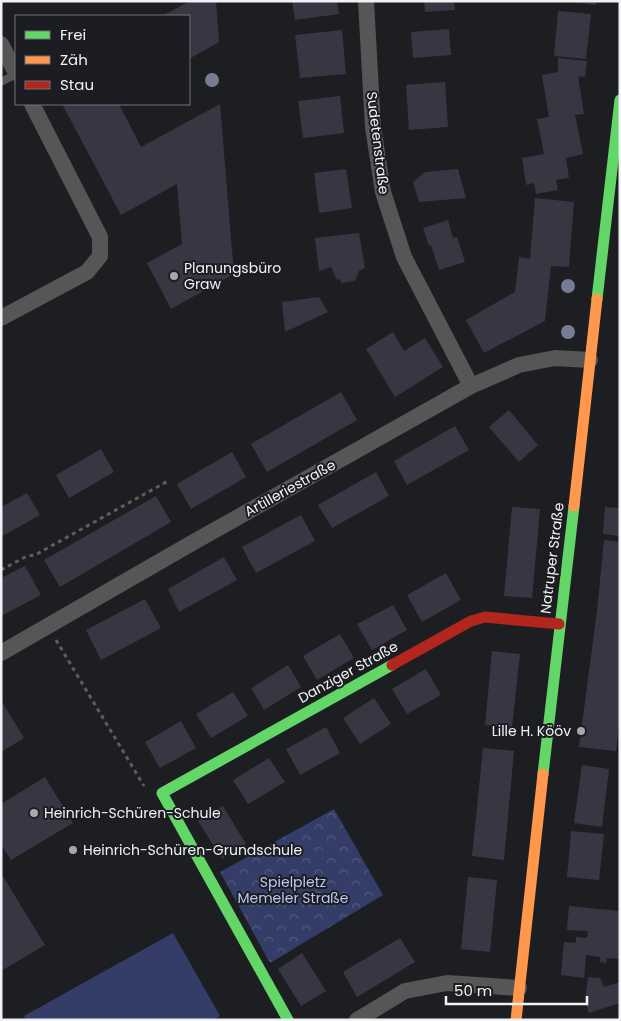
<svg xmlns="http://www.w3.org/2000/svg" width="621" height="1021" viewBox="0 0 621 1021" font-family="Poppins,sans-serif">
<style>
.park{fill:url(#park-crowns)}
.pitch{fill:#343d67}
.building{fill:#363743}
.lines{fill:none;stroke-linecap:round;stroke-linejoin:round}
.path{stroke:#5e5d5e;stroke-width:3;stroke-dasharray:4 4;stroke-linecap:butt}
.lane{stroke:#575656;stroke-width:8}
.street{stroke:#575656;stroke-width:16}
.fast{stroke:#63d668;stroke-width:11}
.slow{stroke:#ff974d;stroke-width:11}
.jam{stroke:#b3261e;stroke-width:11}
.tree{fill:#767c92}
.poi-dot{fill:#a7a8ab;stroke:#1c1d22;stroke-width:2}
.labels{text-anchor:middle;stroke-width:4;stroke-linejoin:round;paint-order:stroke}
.street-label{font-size:14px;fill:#f1f2f5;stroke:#1c1d22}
.poi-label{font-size:14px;fill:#f1f2f5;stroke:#1c1d22;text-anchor:start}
.park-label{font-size:14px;fill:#bec8ee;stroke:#1c1d22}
</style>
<defs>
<pattern id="park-crowns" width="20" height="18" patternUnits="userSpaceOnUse" patternTransform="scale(1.25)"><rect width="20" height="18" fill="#343d67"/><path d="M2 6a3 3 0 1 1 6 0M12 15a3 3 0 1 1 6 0" fill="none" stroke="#525a7d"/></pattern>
</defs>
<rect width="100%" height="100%" fill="#1d1e21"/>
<path class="park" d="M334 809 383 895 270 963 220 872Z"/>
<path class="pitch" d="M173 933 220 1016 213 1020H26L24 1016Z"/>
<path class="building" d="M190 1H216L219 42 189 59V16H162Z
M292 1H337L339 14 295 20Z
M424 1H454L455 10 425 12Z
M574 1H597L596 5 573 2Z
M558 11 591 14 586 59 554 56Z
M449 29 451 55 413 58 411 32Z
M342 30 346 74 300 78 295 35Z
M558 58 587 61 585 77 578 76 584 114 575 115 583 154 566 158 569 178 556 180 558 190 536 194 534 183 526 185 522 158 544 154 537 119 549 117 542 75 558 72Z
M445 82 448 127 409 130 406 85Z
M340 96 344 133 303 138 298 101Z
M62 104H119L141 147 220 104 234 274 171 309 147 263 182 244 177 184 121 215Z
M346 169 352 208 319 213 314 173Z
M458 169 466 198 419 202 413 182 425 172Z
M535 198 574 202 569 267 551 266 545 321 484 353 466 320 515 292 519 257 530 259Z
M448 220 453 238 457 237 465 262 439 270 431 245 429 246 423 228Z
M359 233 365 268 359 271 355 281 341 283 340 279 337 280 331 267 319 271 315 238Z
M319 297 328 312 285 332 282 302Z
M393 332 404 351 425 338 443 367 395 397 366 349Z
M341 392 357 420 267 472 251 444Z
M509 410 538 445 519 462 489 427Z
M455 426 469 450 407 485 394 461Z
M101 449 114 472 69 498 56 475Z
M232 452 246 477 191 509 177 484Z
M376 472 389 496 332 528 318 505Z
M27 493 40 515 1 537V507Z
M156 496 171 522 60 587 44 560Z
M512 507 540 509 532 598 504 596Z
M605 507 620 508V536L603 534Z
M301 515 315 541 256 573 242 547Z
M604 540 620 542V717L616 751 579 747 597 611Z
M224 557 237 580 179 612 168 589Z
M25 566 41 595 1 616V578Z
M446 573 461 600 422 622 407 595Z
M145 599 161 628 101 660 86 630Z
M393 605 407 630 372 650 357 624Z
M340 634 354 658 317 680 303 656Z
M492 651 520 654 512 727 485 725Z
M288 665 301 687 264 710 251 688Z
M426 669 441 695 407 714 392 689Z
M233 692 248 716 211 738 196 714Z
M374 698 391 724 360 744 343 718Z
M1 700 24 738 1 752Z
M181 721 196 748 160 768 145 742Z
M326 727 340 753 300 775 286 749Z
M483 748 514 751 504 860 472 856Z
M269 758 285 782 248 804 233 780Z
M582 765 609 769 602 827 574 823Z
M45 777 73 823 11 860 2 846H1V804Z
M223 806 246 844 222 859 198 821Z
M571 831 604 834 599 880 567 877Z
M1 873 45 945 1 971Z
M468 877 497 880 490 952 461 949Z
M569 906 620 911V959L607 958 606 963 600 962V957L586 955 584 978 561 975 564 942 576 943V937L587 938 588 931 567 930Z
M400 938 415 962 357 997 343 972Z
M302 953 326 991 301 1006 278 969Z
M588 977 600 978 604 987 620 982V1003L589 1013 585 1002Z"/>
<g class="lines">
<path class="path" d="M1 570 27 556 35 555 168 481
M56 640 144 786"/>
<path class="lane" d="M1 82 16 74"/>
<path class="street" d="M366 1 373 127 383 192 404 257 471 386
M1 44 16 73
M1 318 87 272 100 256V237L32 104
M1 653 192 543 471 386 519 365 555 358 590 360
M357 1020 405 991 447 983 519 988"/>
<path class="fast" d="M597 299 620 100
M543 774 574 506
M288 1020 162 793 392 665"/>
<path class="slow" d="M574 506 597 299
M516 1020 543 774"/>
<path class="jam" d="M392 665 471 621 485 617 559 624"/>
</g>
<g class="tree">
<circle cx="212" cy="80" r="7"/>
<circle cx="568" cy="286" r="7"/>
<circle cx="568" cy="332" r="7"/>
</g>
<g class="poi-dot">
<circle cx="174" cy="276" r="5"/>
<circle cx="581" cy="731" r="5"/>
<circle cx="34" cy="813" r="5"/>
<circle cx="73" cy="850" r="5"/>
</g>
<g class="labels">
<g class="street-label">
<text transform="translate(378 143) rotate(83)" y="5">Sudetenstraße</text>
<text transform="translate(290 488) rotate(-29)" y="5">Artilleriestraße</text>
<text transform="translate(552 558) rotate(-83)" y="5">Natruper Straße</text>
<text transform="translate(348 672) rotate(-29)" y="5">Danziger Straße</text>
</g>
<g class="poi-label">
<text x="184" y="273">Planungsbüro<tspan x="184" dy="16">Graw</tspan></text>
<text x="571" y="736" text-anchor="end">Lille H. Kööv</text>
<text x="44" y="818">Heinrich-Schüren-Schule</text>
<text x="83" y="855">Heinrich-Schüren-Grundschule</text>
</g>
<g class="park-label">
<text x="293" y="887">Spielpletz<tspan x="293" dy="16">Memeler Straße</tspan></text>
</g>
</g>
<rect width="621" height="1021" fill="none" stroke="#f1f2f5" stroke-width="5"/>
<rect x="15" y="15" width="175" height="90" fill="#1c1d22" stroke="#717276"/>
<rect x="25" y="31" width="25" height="8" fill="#63d668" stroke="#717276"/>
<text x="60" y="40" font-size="15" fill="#f1f2f5">Frei</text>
<rect x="25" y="56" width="25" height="8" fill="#ff974d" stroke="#717276"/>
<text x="60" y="65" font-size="15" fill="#f1f2f5">Zäh</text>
<rect x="25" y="81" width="25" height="8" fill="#b3261e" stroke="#717276"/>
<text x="60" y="90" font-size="15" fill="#f1f2f5">Stau</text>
<path d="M446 996v8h141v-8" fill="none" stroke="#f1f2f5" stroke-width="2.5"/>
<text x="454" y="996" font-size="15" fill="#f1f2f5" stroke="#1c1d22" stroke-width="4" paint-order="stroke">50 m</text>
</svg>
